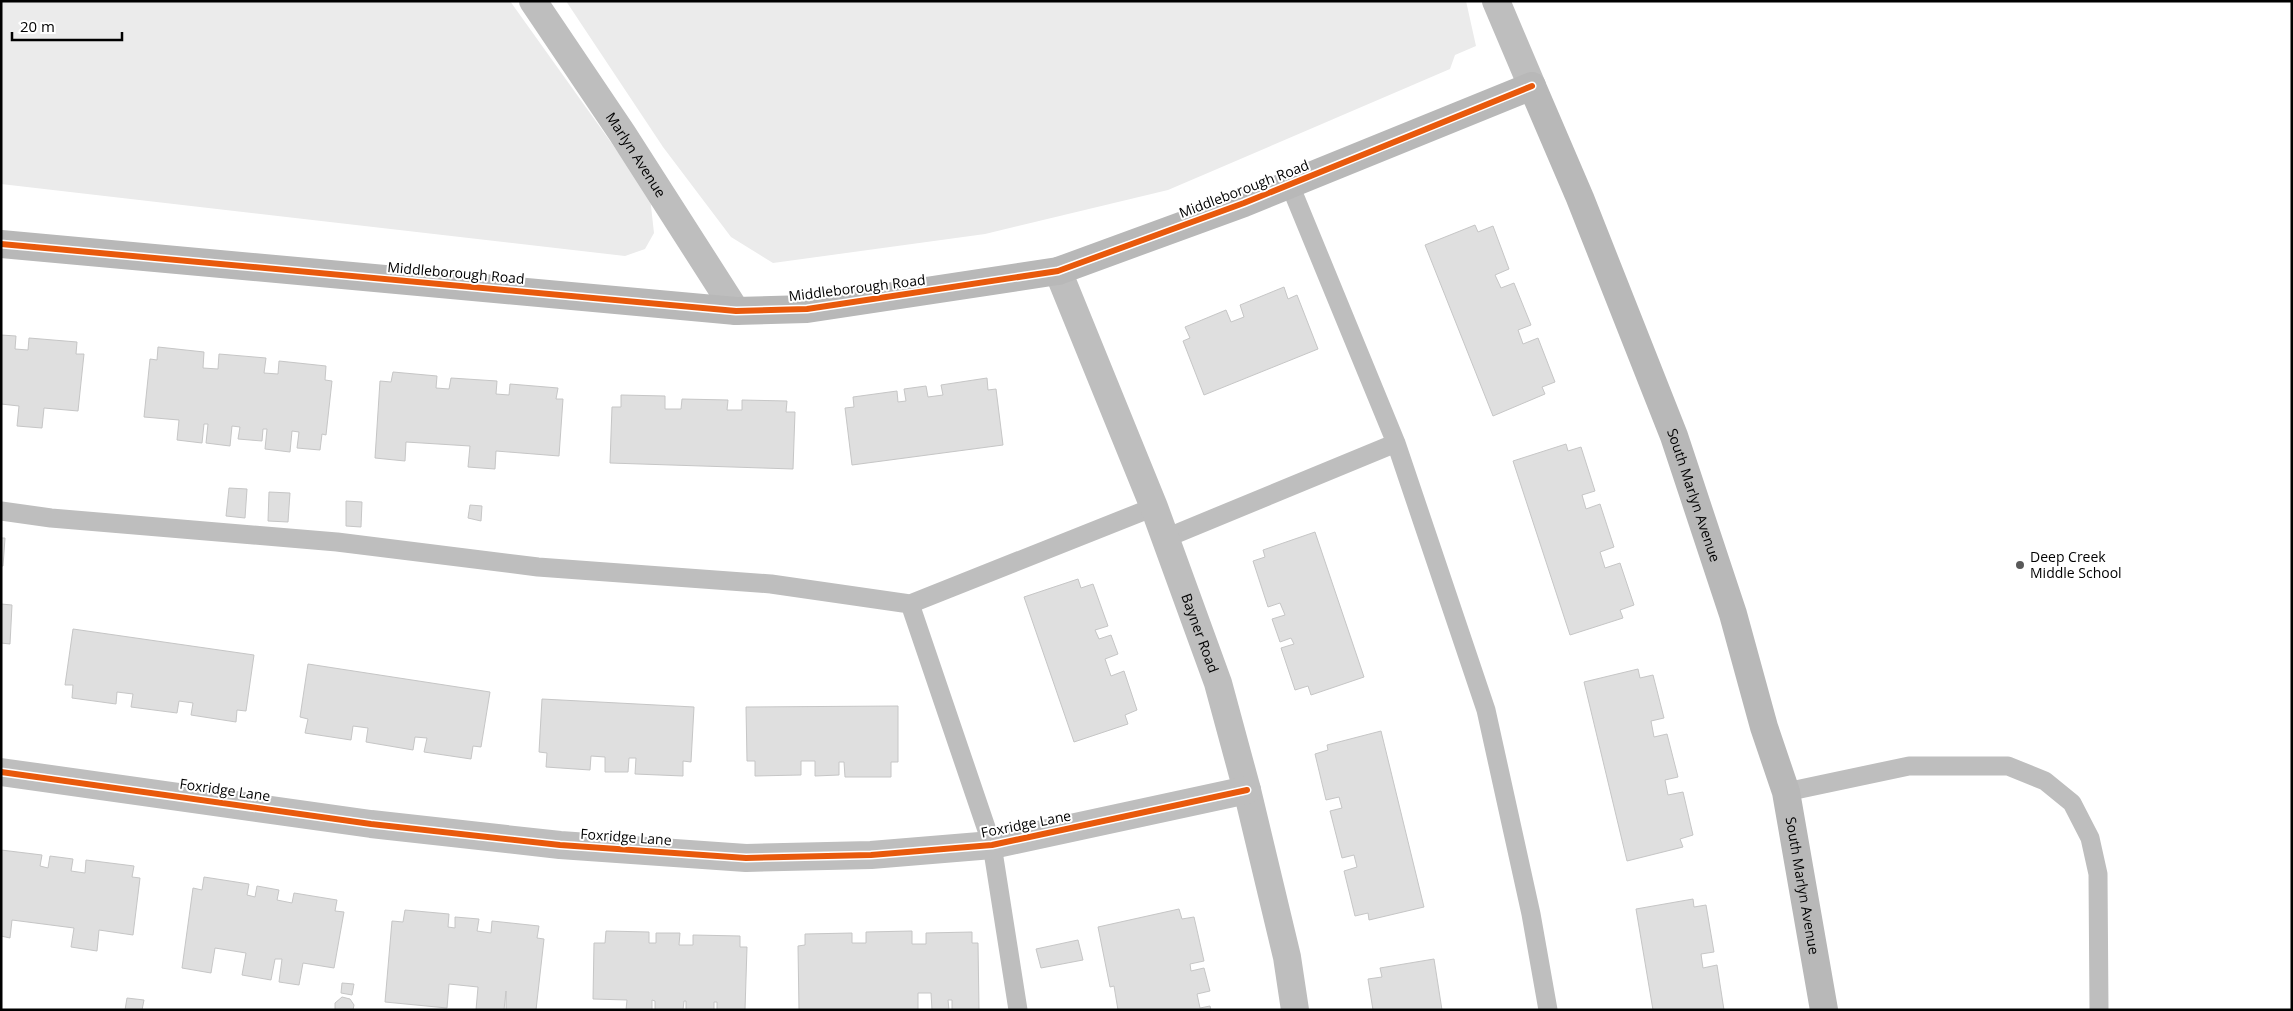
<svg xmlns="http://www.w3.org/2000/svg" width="2293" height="1011" viewBox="0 0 2293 1011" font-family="'Open Sans',sans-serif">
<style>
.green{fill:#ebebeb}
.building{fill:#dfdfdf;stroke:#c6c6c6}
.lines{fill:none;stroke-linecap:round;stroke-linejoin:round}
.lane{stroke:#bebebe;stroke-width:19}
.street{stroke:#bebebe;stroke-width:28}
.secondary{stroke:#b8b8b8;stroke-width:28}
.cycleway-casing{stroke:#fff;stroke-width:9}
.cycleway{stroke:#e8590c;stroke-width:6}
.poi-dot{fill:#595959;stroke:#fff;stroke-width:2}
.labels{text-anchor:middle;stroke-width:4;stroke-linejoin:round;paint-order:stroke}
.street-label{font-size:14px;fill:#000;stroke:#fff}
.poi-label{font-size:14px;fill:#000;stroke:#fff;text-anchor:start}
</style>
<rect width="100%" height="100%" fill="#fff"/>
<path class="green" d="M1 1H510L650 197 654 233 645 249 625 256 1 184Z
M566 1H1466L1476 46 1455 55 1450 69 1168 190 985 234 773 263 731 237 663 147Z"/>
<path class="building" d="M1475 225 1478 232 1493 226 1509 269 1495 275 1501 288 1514 283 1531 325 1518 330 1523 344 1538 338 1555 382 1542 387 1545 394 1493 416 1425 245Z
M1284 287 1288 299 1297 295 1318 349 1204 395 1183 341 1190 338 1185 327 1226 310 1231 322 1244 317 1240 305Z
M1 335 16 336 15 349 28 350 29 338 77 342 76 354H84L78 411 44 408 42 428 17 426 19 406 1 404Z
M158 347 204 352 203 368 218 369 219 354 266 358 264 373 278 374 279 361 326 366 325 380 332 381 326 435 322 434 320 450 297 448 299 432 292 431 290 452 265 449 267 429H263L262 441 238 439 240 427 232 426 230 446 206 443 208 424H204L202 443 177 440 179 420 144 417 150 359 157 360Z
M393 372 437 376 436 388 449 389 451 378 497 381 496 394 509 395 510 384 558 388 556 399H563L559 456 496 451 495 469 468 467 470 446 406 442 405 461 375 458 380 381 391 382Z
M987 378 988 390 996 389 1003 445 852 465 845 408 854 407 853 397 897 391 898 402 906 401 904 389 926 386 928 397 943 395 941 385Z
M621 395 665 396V409H681L682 399 728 400 727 410H742V400L787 401 786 412H795L793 469 610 463 612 407H621Z
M1566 444 1568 451 1581 447 1595 491 1582 495 1586 509 1600 504 1614 547 1600 552 1605 568 1620 563 1634 605 1620 610 1623 618 1570 635 1513 461Z
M229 488 247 489 245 518 226 516Z
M269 492 290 493 288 522 268 521Z
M346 501 362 502 361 527 346 526Z
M470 505 482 506 481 521 468 518Z
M1315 532 1364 677 1311 695 1308 686 1295 690 1281 648 1294 644 1291 638 1280 642 1272 619 1285 615 1280 603 1268 607 1253 561 1265 557 1263 550Z
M1 538H5L3 566H1Z
M1078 579 1081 588 1093 584 1108 626 1095 630 1099 639 1111 635 1118 654 1105 659 1111 676 1124 671 1137 710 1125 715 1128 724 1074 742 1024 597Z
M1 604 12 605 10 644 1 643Z
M73 629 254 655 246 711 237 710 236 722 191 715 193 703 179 701 177 713 131 707 133 694 117 692 116 704 72 698 73 685H65Z
M308 664 490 692 481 747 473 746 471 759 424 752 427 738 415 737 413 750 366 742 368 728 353 726 351 740 305 733 308 719 300 717Z
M1638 669 1640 678 1653 675 1664 718 1651 721 1654 737 1667 734 1678 777 1665 780 1668 795 1683 792 1693 835 1680 839 1683 847 1627 861 1584 682Z
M542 699 694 707 691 762 683 761V776L635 774 636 758H629L628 772H605V757L591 756 590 770 546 767 547 753 539 752Z
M898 706V762H891V777H845L844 762H839V775L815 776V761H801V775L755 776V761H747L746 707Z
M1381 731 1424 907 1369 920 1368 913 1355 916 1344 871 1357 867 1354 855 1342 858 1330 811 1342 808 1339 797 1326 800 1315 754 1328 750 1327 745Z
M1 850 42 855 40 866 48 868 50 856 73 859 71 871 85 873 86 860 134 866 132 877 140 878 133 935 99 930 97 951 71 947 74 928 12 920 10 938 1 936Z
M204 877 249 884 247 895 255 897 257 886 279 890 277 900 292 903 294 893 337 900 335 911 344 912 334 968 303 963 299 985 279 982 282 959H275L271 980 242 975 246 953 215 948 211 973 182 968 193 888 202 890Z
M1693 899 1694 907 1706 905 1714 952 1701 954 1703 968 1717 965 1724 1010H1653L1636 909Z
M1179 909 1182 919 1194 917 1204 961 1190 964 1191 971 1204 968 1210 991 1197 994 1200 1008 1210 1006 1211 1010H1118L1114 986 1110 987 1098 927Z
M405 910 449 914 448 927 455 928V917L479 919 477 931 491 933 492 921 539 926 537 938 544 939 536 1010H506V991L504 1010H476L478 987 449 984 447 1008 385 1002 392 921 403 922Z
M606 931 649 932V943H656V933H680L679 945H693V935L740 936V947H747L745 1010H717V1002H714V1010H686V1001H684L683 1010H655V1001L652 1000V1010H626L627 1000 593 999 594 943H605Z
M912 931V944H926V933L972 932V943H978L979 1010H952V1000H948L949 1010H932L931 993H918V1010H799L798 946 805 945V934L852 933V943H866V932Z
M1078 940 1083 960 1041 968 1036 949Z
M1434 959 1442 1010H1373L1368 979 1382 977 1380 968Z
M342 983 354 984 352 995 341 993Z
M342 997 350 999 354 1005 353 1010H335V1003Z
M127 998 144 1000 142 1010H125Z"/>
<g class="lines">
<path class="lane" d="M1290 185 1396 443 1486 710 1531 914 1548 1010
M1 511 51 518 337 542 538 567 771 584 910 604 992 845 1018 1010
M1166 538 1396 443
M910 604 1154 507
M1786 792 1909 766H2008L2045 781 2072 803 2090 838 2098 874 2099 1010"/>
<g class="street">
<path id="s1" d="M533 1 622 133 736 311"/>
<path d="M1496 1 1532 86"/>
<path id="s2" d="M1058 271 1154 507 1218 683 1247 790 1287 957 1295 1010"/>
<path d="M1 772 371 824 560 845 746 858 871 855 992 845 1247 790"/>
</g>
<path class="secondary" id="s3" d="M1 244 736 311 807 309 1058 271 1244 203 1532 86 1580 198 1674 436 1733 614 1764 727 1786 792 1824 1010"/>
<defs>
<path id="cycleway" d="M1 244 736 311 807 309 1058 271 1244 203 1532 86
M1 772 371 824 560 845 746 858 871 855 992 845 1247 790"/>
</defs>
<use href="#cycleway" class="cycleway-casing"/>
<use href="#cycleway" class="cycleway"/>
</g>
<circle class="poi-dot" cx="2020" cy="565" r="5"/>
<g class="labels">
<g class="street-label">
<text dy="5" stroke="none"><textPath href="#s1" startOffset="185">Marlyn Avenue</textPath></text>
<text transform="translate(1244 189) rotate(-21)" y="5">Middleborough Road</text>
<text transform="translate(456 273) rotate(5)" y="5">Middleborough Road</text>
<text transform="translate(857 288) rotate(-7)" y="5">Middleborough Road</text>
<text dy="5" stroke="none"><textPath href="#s3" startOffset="2012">South Marlyn Avenue</textPath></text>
<text dy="5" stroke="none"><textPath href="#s2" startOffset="389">Bayner Road</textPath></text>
<text transform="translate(225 790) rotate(8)" y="5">Foxridge Lane</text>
<text transform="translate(1026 824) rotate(-11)" y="5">Foxridge Lane</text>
<text transform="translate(626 837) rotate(4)" y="5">Foxridge Lane</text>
<text dy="5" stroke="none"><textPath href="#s3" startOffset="2418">South Marlyn Avenue</textPath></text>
</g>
<g class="poi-label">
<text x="2030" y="562">Deep Creek<tspan x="2030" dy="16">Middle School</tspan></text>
</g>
</g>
<rect width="2293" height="1011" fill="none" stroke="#000000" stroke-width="5"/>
<path d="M12 32v8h110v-8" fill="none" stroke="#000000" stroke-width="2.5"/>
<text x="20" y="32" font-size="15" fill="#000000" stroke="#ffffff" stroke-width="4" paint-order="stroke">20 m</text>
</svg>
